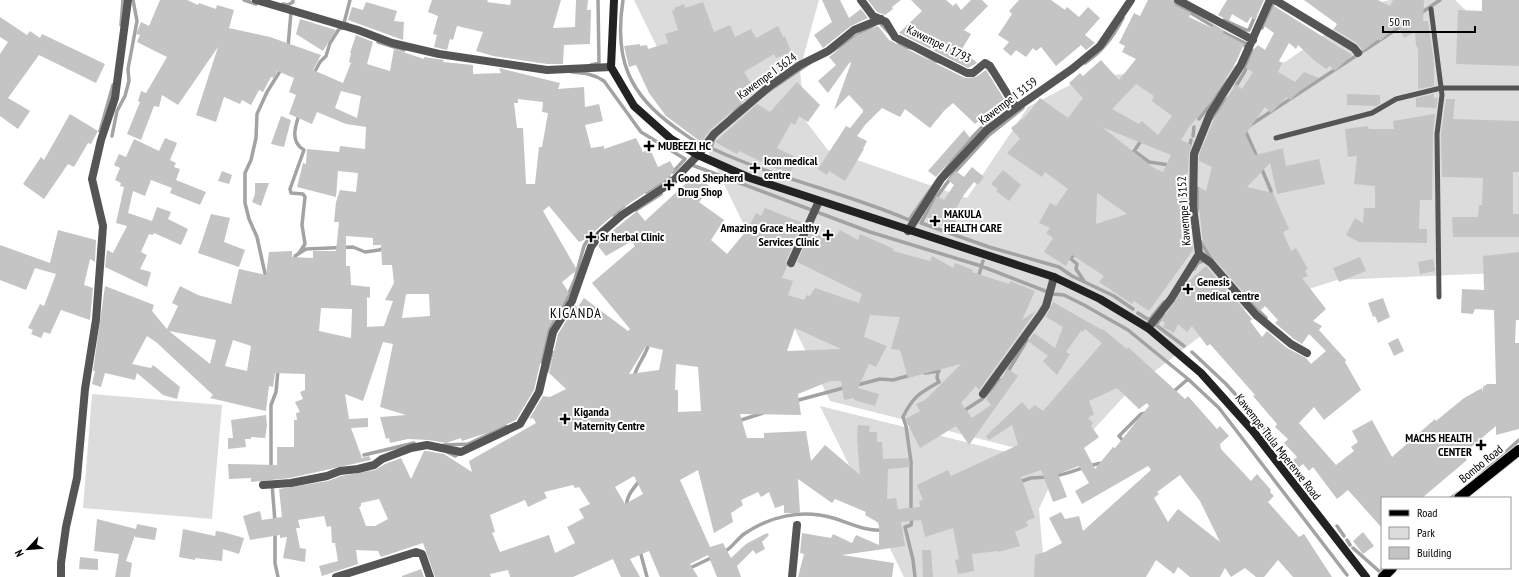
<svg xmlns="http://www.w3.org/2000/svg" width="1519" height="577" viewBox="0 0 1519 577" font-family="'PT Sans Narrow',sans-serif">
<style>
.green{fill:#dcdcdc}
.lines{fill:none;stroke-linecap:round;stroke-linejoin:round}
.stream{stroke:#a3a3a3;stroke-width:3.5}
.building{fill:#c4c4c4;fill-rule:evenodd}
.primary-casing{stroke:#dbdbdb;stroke-width:12}
.lane{stroke:#555;stroke-width:5}
.street{stroke:#555;stroke-width:8}
.secondary{stroke:#222;stroke-width:8}
.primary{stroke:#000;stroke-width:10}
.poi-dot{fill:#000;stroke:#fff;stroke-width:1.5}
.labels{text-anchor:middle;stroke-width:4;stroke-linejoin:round;paint-order:stroke}
.street-label{font-size:12px;fill:#000;stroke:#fff}
.poi-label{font-size:12px;font-weight:bold;fill:#000;stroke:#fff;text-anchor:start}
.quarter-label{font-size:14px;letter-spacing:1px;fill:#000;stroke:#fff}
</style>
<rect width="100%" height="100%" fill="#fff"/>
<path class="green" d="M634 0H819L800 69 804 119 828 150 967 198 1028 107 1085 77 1285 62 1368 5 1390 0H1455L1519 61V272L1337 280 1228 315 1129 391 1072 453 1068 461 830 401Z
M92 394 222 405 212 519 83 508Z
M820 406 1059 465 1039 509 1045 577H904Z"/>
<g class="lines">
<path class="stream" d="M244 0 256 4
M623 0C614 58 628 94 676 128 683 133 697 144 704 145
M1169 0 1221 31 1247 44 1245 46
M283 4 288 5 293 2V0
M1421 13 1440 0
M1224 20 1246 30H1249L1255 16
M879 22 903 47 913 48 935 61 943 62 967 75 973 74 985 65 999 82 1010 103C968 134 939 178 909 220 844 192 774 178 711 148L714 138 719 132 761 96 811 62 826 55Z
M347 24 344 23 350 0
M121 25 123 0
M1262 28 1275 0
M378 42 404 50
M288 47 291 12
M1085 63C1102 52 1114 36 1123 18
M591 65 599 63 598 0
M572 72C584 73 594 74 604 81L641 132 685 159 673 172
M313 75 320 62 326 56 330 43 339 29 342 28
M1236 86 1245 71 1252 50
M1023 108 988 136 955 172 933 202 921 223 989 247 1059 267 1072 276 1114 296 1133 309
M299 115C295 127 290 142 304 150L290 189 291 193 303 194 305 197 302 225 305 244 299 253
M730 117 740 106H745
M1199 119 1228 80
M1211 119 1227 99
M1249 126 1403 25
M1245 130 1257 157
M100 131 113 85
M112 136 117 111 125 96 129 81 128 69 137 21 133 0
M1193 136 1194 127
M1189 148 1191 140
M1134 151 1149 162 1169 165
M1131 156 1142 139
M692 165 870 232 981 266 1053 294 1064 295 1084 305 1128 330 1188 379 1219 408 1347 575
M1261 167 1271 191V197
M646 192 669 177
M636 210 661 194
M1197 211 1198 202 1197 188
M613 215 624 206
M1200 241 1212 260
M1075 252 1071 259 1077 264 1076 269 1084 281
M295 261V256L306 249 353 247 365 252 379 250 385 248
M1194 269 1198 263 1205 260 1206 262
M266 278 257 237 249 219 245 203V173L251 160 256 138 257 114 267 92 282 68
M978 278 983 261
M1245 297 1266 318
M1138 313 1149 320 1164 302
M1163 315 1156 325 1184 346
M1192 352 1226 384 1246 406
M542 362 548 332 554 318 564 305 575 279 584 246 592 233
M547 371 552 352
M925 373 939 371
M1007 373 1027 340
M634 377C637 364 646 356 649 343
M857 385 880 379 893 380 911 375
M1173 392 1188 379
M795 401 847 387
M1247 408 1250 411
M962 412 982 399 1000 380
M1252 413 1272 439
M738 421 763 413
M1124 442 1119 436 1141 414 1146 413
M444 445 468 444 506 426
M1279 448 1286 458
M447 452 455 456 460 453
M364 455 414 443
M1288 460 1296 472
M271 468V405L276 392 278 370
M1054 476C1071 474 1087 464 1104 463
M1477 478 1519 440
M1019 482 1031 478 1048 477
M272 484 275 522
M1451 498 1458 493
M627 507C625 497 634 488 640 480
M911 512V462L906 426 903 417C913 396 920 393 939 382L937 378 939 366
M912 518 911 525 905 527 913 560 915 577
M1337 526 1344 536
M275 532V563L278 577
M1347 540 1350 545
M1353 548 1380 572 1385 568
M640 551 647 577
M724 552C732 548 737 539 744 534 770 516 802 509 833 518 850 523 866 532 884 530
M688 569 713 557"/>
</g>
<path class="building" d="M160 0H187L198 5 199 3 216 9 217 5 234 10 229 28 270 37 321 55 313 70 343 83 351 63 349 62 351 53H350L356 35 373 42 367 64 390 71 394 49 424 59V57L444 60 443 62 473 65V74L501 73 499 68 560 83 558 89 584 87 585 107 599 104 603 121 585 125 591 148 604 146V149L636 138 643 152 650 149 658 167 670 161 675 170 668 178 618 211 596 230 591 237 579 242 549 206 543 211 577 270 562 282 569 293 548 329 534 390 516 420 490 432 462 441 461 438 446 443 428 440 408 439 390 443 389 438 386 439 380 417 406 415 380 407 393 344 383 342 363 401 345 394 349 419 368 418V427L351 428 362 458 369 456 371 460 290 478 251 482V478L229 479 228 464 277 465V447H294V420H297L296 413 300 412 295 402 303 399 300 392 305 390V374L275 373 273 387 269 386 266 411 210 398 213 395 156 342 147 336 132 364 151 368 153 365 180 387 177 399 163 395 137 373 135 380 105 373 101 387 92 384 95 371H93L105 286 154 305 152 311 167 329 178 306 172 303 180 286 198 295 231 304 239 269 266 275 269 252 292 251V257L313 258V251H336L339 222H334L336 202 340 190 356 192 358 173 338 171 336 197 297 187 303 163 306 164 307 149 339 152 340 146 365 149 366 127 346 124 317 112 312 124 289 114 296 95 289 92 294 78 277 71 274 78 271 77 263 92 259 90 251 105 242 100 240 104 224 97 216 122 196 115 218 47 178 105 162 95 159 107 154 106 141 140 127 134 140 102 138 101 141 91 146 93 167 57 137 42 140 35 136 34 141 22 149 26ZM341 91 361 96 357 118 335 108ZM518 99 543 102 542 112 548 113 542 147H539L535 184H526L523 128H517L514 103H518ZM346 236 373 238V245H381L382 265H392L394 283 385 300 393 301 384 326 367 327V297L370 298V287L351 285 350 266H346ZM406 294H429L430 316 402 318ZM321 308 352 309 351 338 319 331ZM169 331 216 340 210 364ZM233 340 251 346 247 371 225 366Z
M432 0H488L487 2 510 5 511 0H561L553 28 575 27 576 0H588L587 10H591L590 44 564 45 563 64H547L493 56 476 51 483 32 457 26 453 40 450 39 447 50 434 47 437 35 433 34 438 16 428 12Z
M822 0H840L849 18 861 9 868 18 851 26 823 48 814 35 832 22Z
M868 0H901L892 7 893 9 885 15 877 12Z
M911 0H946L953 6 956 3 961 10 971 0H982L988 6 964 30 971 34 962 49 977 63 968 68 899 33 922 11Z
M1019 0H1051L1065 10 1067 7 1079 17 1088 7 1100 18 1085 35 1095 43 1086 50 1081 45 1056 66 1041 47 1036 51 1033 48 1026 57 1016 50 1011 56 1003 49 1009 42 998 35 1012 14 1009 11Z
M1148 0H1173L1175 5 1191 13 1189 17 1212 28 1213 25 1224 31 1223 33 1244 44 1236 62 1211 102 1189 127 1181 140 1192 145 1189 154 1188 172 1184 179 1188 181V208L1193 250 1149 311 1134 301 1132 304 1099 282 1104 276 1072 255 1066 266 1044 252 1053 238 1046 233 1050 228 1039 223 1050 203 1056 206 1068 189 1045 172 1042 177 1007 153 1020 139 1011 128 1026 116 1040 98 1068 118 1083 98 1069 83 1080 73 1083 76 1101 60 1119 80 1136 59 1122 52 1125 46 1119 43 1134 13 1140 16ZM1136 84 1154 96 1152 101 1172 116 1158 135 1142 121 1139 124 1112 109ZM1102 127 1171 155 1163 172 1154 168ZM1097 193 1127 214 1096 224Z
M1227 0H1264L1255 20 1251 17 1247 23 1232 14 1229 21 1218 15Z
M1304 0H1378L1390 6 1393 0H1424L1423 21H1428L1434 63V86L1418 89V49L1416 45 1415 32 1404 38 1398 25 1380 41 1378 39 1363 51 1357 43 1334 29 1337 24Z
M1482 0H1519V66L1456 64 1458 10 1482 11Z
M366 2 397 11 394 21 404 22 403 40 348 20 352 7 363 10Z
M703 2 714 32 730 25 735 37 751 29 756 38 778 26 783 37 785 36 791 52 776 58 774 54 744 72 756 91 710 130 701 142 666 116 649 93 636 65 629 67 624 46 640 44V46L647 45 648 49 668 43 665 34 678 30 672 11 675 10 674 8 684 4 685 8Z
M1274 6 1352 55 1335 71 1330 66 1326 69 1315 61 1298 45 1296 49 1289 43 1279 61 1282 63 1278 72 1295 82 1304 72 1319 78 1300 91 1290 100 1287 97 1271 113 1265 107 1245 135 1255 155 1284 148 1283 150 1286 166 1319 159 1325 184 1277 194 1270 163 1247 187 1273 193 1289 229 1283 232 1291 251 1296 248 1308 269 1305 270 1308 276 1302 278 1326 309 1313 321 1322 326 1319 330 1346 360 1345 362 1361 390 1324 420 1314 407 1299 423 1336 465 1354 451 1351 447 1358 442 1352 431 1372 420 1392 457 1435 419 1436 421 1464 398 1482 388 1483 392V387L1487 384H1496L1494 310 1475 309 1473 314 1461 313 1462 289 1484 290 1483 256 1519 252V320H1516L1515 343H1519V429L1496 435V426L1463 454 1467 460 1422 498H1382V528L1348 490 1337 499 1313 467 1309 471 1303 464 1298 468 1292 461 1297 457 1284 443 1288 439 1275 427 1277 424 1253 396 1255 395 1210 344 1207 346 1192 326 1187 332 1178 324 1174 333 1163 327 1165 323 1161 320 1189 281 1206 266 1252 319 1250 321 1262 337 1267 331 1287 348 1306 358 1311 364 1326 351 1309 334 1302 344 1294 339 1275 323 1278 320 1265 306 1260 311 1214 259 1203 243 1199 207V187L1206 191 1212 167 1199 161V155L1215 117 1236 84 1242 89 1253 72 1246 68 1254 49 1258 45 1265 50 1274 33 1264 26Z
M0 17 27 35 30 31 40 38 42 34 105 64 96 83 39 55 8 98 30 111 18 129 0 116V54L8 42 0 37Z
M300 19 336 30 323 51 296 34Z
M878 26 889 40 965 78 976 77 986 70 1006 102 991 116 988 113 975 124 953 103 944 111 930 128 905 109 900 117 882 108 865 125 857 136 867 141 863 149H864L845 181 829 171 827 175 818 169 846 126 850 128 863 112V110L849 95 834 110 851 63 850 62 828 93 818 81 836 65 829 57 857 35Z
M797 82 820 105 808 122 799 116 795 125 791 123 777 148 797 158 789 175 739 151 737 154 715 142 757 104 770 112Z
M1347 94 1380 95V104L1376 106 1347 105Z
M1434 94V98H1438L1436 108 1416 107V98Z
M1446 99H1455L1453 119 1519 121V172H1513V214H1519V237H1453L1452 217H1478L1479 205H1482L1483 178 1442 177 1441 134Z
M70 114 98 131 91 144 88 143 74 167 68 164 44 199 23 184 41 157 44 160Z
M1435 114 1433 134 1432 200H1420L1419 229H1427V243L1359 242 1346 235 1355 218 1363 223 1364 208H1375V186L1354 184 1357 156 1348 157 1345 129 1368 126 1369 129H1394L1393 121Z
M281 116 291 120 284 147 271 144Z
M964 130 970 138 936 177 928 171Z
M165 138 177 143 170 160 176 163 174 167 180 169 176 180 206 192 200 205 170 193 172 188 151 180 145 196 133 191 128 213 152 221 157 207 171 212 168 219 188 229 181 245 154 233 153 235 149 234 141 252 147 255 140 269 151 272 147 287 105 267 107 250 113 253 127 226 116 223 124 187 120 186 121 183 115 180 120 168 114 165 119 154 126 157 134 139 159 151Z
M972 167 984 177 978 185 974 182 963 196 954 212 959 215 951 230 926 217 937 196 944 200 954 185 948 180 956 171 964 177Z
M1003 170 1021 185 1009 201 996 191 998 189 991 184Z
M222 171 232 175 229 184 218 181Z
M694 176 699 180 701 178 711 188 699 202 724 220 711 240 727 254 747 230 756 213 761 216 765 208 803 223 786 261 787 266 782 278 793 281 788 295 804 300 807 295 810 296 815 288 859 303 862 294 797 262 811 231 826 239 831 233 836 237 840 230 858 240 860 234 894 249 893 251 930 261 932 256 953 268 955 263 973 270 972 272 1009 284 1010 281 1035 291 1022 320 1037 310 1036 311 979 390 976 386 961 403 972 418 991 405 986 399 1008 369 1018 376 969 445 956 426 920 448 905 419 920 411 916 404 925 400 961 364 908 378 900 350 891 349 900 317 870 315 864 337 887 346 876 367 869 364 858 388 879 394 875 406 854 400V398L844 400 841 381H830L798 394 801 415 740 414 747 438H764V433L806 431 811 461 825 445 860 475 857 438 858 425 870 426 869 432H877V442H882L883 459 909 458 910 467 888 469 887 499 896 498 898 509 920 507 919 501 923 500 917 485 948 470 951 476 1018 445 1012 425 989 440 986 436 1022 402 1029 410 1035 405 1043 411 1102 343 1085 329 1083 332 1081 331 1066 352 1070 354 1057 375 1043 361 1048 356 1028 341 1034 333 1055 348 1063 327 1046 317 1053 302 1102 330 1103 329 1127 349 1128 347 1185 399 1188 396 1217 429 1220 426 1229 436 1220 444 1221 449 1251 481 1257 474 1271 490 1270 492 1274 496 1268 502 1299 537 1304 534 1332 577H1293L1278 560 1264 577H1256L1245 568 1231 577 1225 568 1220 577H1190L1178 567 1174 574 1156 560 1146 577H1034L1035 555 1045 552 1062 543 1049 518 1061 512 1065 519 1079 516 1083 531 1151 470 1148 466 1082 504 1075 491 1089 483 1079 466 1058 474 1067 497 1053 502 1041 470 1021 477 1035 518 1026 521 1028 526 1015 532 1020 546 999 552 998 551 972 554 974 571 958 574 955 560 959 559 953 528 925 537 921 520 901 522 905 546 842 555 894 563 892 577H798L804 554 800 553 802 533 831 538 833 534 852 543 856 535 879 545V523L865 515 866 512 835 499 832 503 798 479 800 513H784V505L775 508 769 492 761 497 758 492 741 500 743 505 731 513 733 522 714 533 698 470 680 480 710 547 723 543 731 558 746 544 767 533 769 535 762 542 765 549 756 554 753 550 737 566 741 577H717L708 555 690 564 698 577H660L649 551 630 559 640 577H621L613 559 573 577H510L508 570 490 574 491 577H435L423 543 381 557 378 551 356 550 358 564 322 576 319 566 338 561 335 543H332L331 526 327 527 324 516 298 520 300 528H296L300 548 306 549 305 562 283 558 287 537 280 538V535L250 540 243 516 260 511 262 520 282 517 279 489 328 481 341 476 375 470 385 464 401 458 411 479 424 451H427L444 454 472 472 469 461 536 423 533 418 529 419 543 396 550 397 566 389 549 373 558 334 576 305 577 308 584 298 628 331 630 329 592 283 635 246 632 241 606 256 598 246 604 238 637 211 645 221ZM795 328 841 349 787 351ZM646 346 663 350 659 370 629 374ZM676 364 698 367 701 411 678 412V390H675ZM1117 388 1139 409 1147 403 1149 406 1115 448 1113 447 1095 469 1084 448 1099 437 1091 426 1093 423 1088 418 1094 414 1089 401ZM1180 475 1200 501 1220 542 1178 509 1168 522 1154 498 1159 494 1157 492ZM634 476 643 494 625 504 615 487ZM573 485 575 488 579 487 590 504 579 509 584 518 567 527 575 543 555 553 549 535 500 552 492 533 495 532 490 515 525 500 528 507 547 498 544 492ZM379 499 388 519 375 526H366L359 507 361 506V503Z
M255 183H269L261 206 252 202 255 194Z
M211 214 230 218 224 242 245 250 239 267 198 253Z
M58 230 96 240 95 262 90 259 84 285 93 288 90 320 61 310 50 334 44 332 41 338 31 334 33 330 28 328 40 304 44 306 56 274 35 268 26 290 0 280V245L50 263Z
M1360 257 1366 271 1339 282 1333 268Z
M1433 259 1435 271 1420 274 1418 262Z
M1383 298 1390 317 1378 323 1375 316 1373 317 1368 303Z
M1398 338 1404 351 1394 356 1388 343Z
M266 415 267 426 265 438 251 437V439H245L246 447 228 449V438H233L231 420Z
M97 519 136 529 137 524 157 528 155 540 135 537V535L126 561 132 563 130 577H115L119 554 94 551Z
M183 529 215 536 216 531 223 532 244 538 239 554 223 549 222 561 195 558V560L179 557Z
M1363 532 1374 546 1363 554 1353 541Z
M922 550H931L933 577H923Z
M80 557 98 559V570L79 569Z
M421 569 424 577H402V576Z"/>
<g class="lines">
<defs>
<path id="primary" d="M1459 498 1519 450
M1383 577 1392 568"/>
</defs>
<use href="#primary" class="primary-casing"/>
<path class="lane" d="M1431 9 1442 95 1437 134 1439 297
M1276 138 1372 113 1396 99 1441 88H1519"/>
<path class="street" d="M256 0 358 30 392 43 439 54 547 70 611 67
M861 0 873 16 886 22 895 37 967 73H973L985 63 990 66 1016 108
M1178 0 1253 40
M1275 0 1354 48 1358 53
M908 231 941 179 987 130 1016 108 1072 69 1100 46 1131 0
M1199 254 1211 263 1256 315 1291 344 1307 353
M791 263 819 201
M1148 328 1171 299 1199 254 1193 207 1194 154 1210 114 1241 65 1270 0
M983 394 1041 314 1046 306 1054 277
M263 485 291 483 327 476 340 471 358 469 374 465 382 459 411 448 427 445 461 452 520 424 539 392 553 332 572 301 591 247 600 234 622 215 672 182 698 155 714 134 770 86 800 65 828 51 854 30 881 19
M61 577V563L66 527 77 478 85 389 96 320 103 226 92 179 101 140 115 98 128 0
M336 577 416 552 422 554 430 577
M792 577 797 525"/>
<path class="secondary" d="M614 0 611 67 634 106 671 139 698 155 750 178 1054 277 1100 299 1148 328 1201 373 1253 431 1366 577"/>
<use href="#primary" class="primary"/>
</g>
<g class="poi-dot">
<path d="M647 140h4v4h4v4h-4v4h-4v-4h-4v-4h4z"/>
<path d="M753 162h4v4h4v4h-4v4h-4v-4h-4v-4h4z"/>
<path d="M667 179h4v4h4v4h-4v4h-4v-4h-4v-4h4z"/>
<path d="M933 215h4v4h4v4h-4v4h-4v-4h-4v-4h4z"/>
<path d="M826 229h4v4h4v4h-4v4h-4v-4h-4v-4h4z"/>
<path d="M589 231h4v4h4v4h-4v4h-4v-4h-4v-4h4z"/>
<path d="M1186 283h4v4h4v4h-4v4h-4v-4h-4v-4h4z"/>
<path d="M563 413h4v4h4v4h-4v4h-4v-4h-4v-4h4z"/>
<path d="M1479 439h4v4h4v4h-4v4h-4v-4h-4v-4h4z"/>
</g>
<g class="labels">
<g class="street-label">
<text transform="translate(939 44) rotate(26)" y="4">Kawempe I 1793</text>
<text transform="translate(767 76) rotate(-36)" y="4">Kawempe I 3624</text>
<text transform="translate(1008 101) rotate(-37)" y="4">Kawempe I 3159</text>
<text transform="translate(1184 211) rotate(-94)" y="4">Kawempe I 3152</text>
<text transform="translate(1278 447) rotate(52)" y="4">Kawempe Ttula Mpererwe Road</text>
<text transform="translate(1481 464) rotate(-39)" y="4">Bombo Road</text>
</g>
<g class="poi-label">
<text x="658" y="150">MUBEEZI HC</text>
<text x="764" y="165">Icon medical<tspan x="764" dy="14">centre</tspan></text>
<text x="678" y="182">Good Shepherd<tspan x="678" dy="14">Drug Shop</tspan></text>
<text x="944" y="218">MAKULA<tspan x="944" dy="14">HEALTH CARE</tspan></text>
<text x="819" y="232" text-anchor="end">Amazing Grace Healthy<tspan x="819" dy="14">Services Clinic</tspan></text>
<text x="600" y="241">Sr herbal Clinic</text>
<text x="1197" y="286">Genesis<tspan x="1197" dy="14">medical centre</tspan></text>
<text x="574" y="416">Kiganda<tspan x="574" dy="14">Maternity Centre</tspan></text>
<text x="1472" y="442" text-anchor="end">MACHS HEALTH<tspan x="1472" dy="14">CENTER</tspan></text>
</g>
<g class="quarter-label">
<text x="576" y="318">KIGANDA</text>
</g>
</g>
<rect x="1381" y="497" width="130" height="72" fill="#ffffff" stroke="#999999"/>
<rect x="1389" y="510" width="20" height="6" fill="#000000" stroke="#999999"/>
<text x="1417" y="517" font-size="12" fill="#000000">Road</text>
<rect x="1389" y="527" width="20" height="12" fill="#dcdcdc" stroke="#999999"/>
<text x="1417" y="537" font-size="12" fill="#000000">Park</text>
<rect x="1389" y="547" width="20" height="12" fill="#c4c4c4" stroke="#999999"/>
<text x="1417" y="557" font-size="12" fill="#000000">Building</text>
<g transform="translate(28 549) rotate(244)" stroke="#ffffff" stroke-width="3" paint-order="stroke">
<path d="M0-3L7 15L0 10L-7 15Z" fill="#000000"/>
<text y="-6" font-size="11" font-weight="bold" text-anchor="middle" fill="#000000">N</text>
</g>
<path d="M1383 26v6h92v-6" fill="none" stroke="#000000" stroke-width="2"/>
<text x="1389" y="26" font-size="12" fill="#000000" stroke="#ffffff" stroke-width="3" paint-order="stroke">50 m</text>
</svg>
